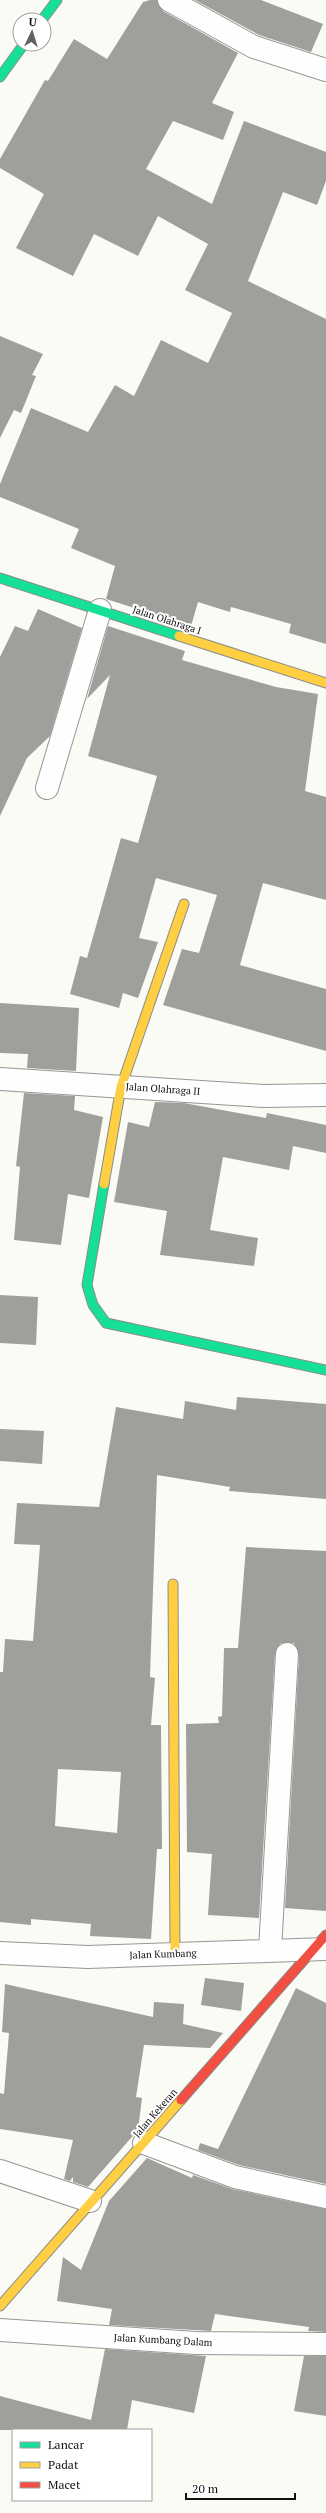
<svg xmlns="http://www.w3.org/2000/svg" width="326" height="2513" font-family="'PT Serif',serif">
<rect width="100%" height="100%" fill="#fbfbf6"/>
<g fill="#9f9f9b" fill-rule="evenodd">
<path d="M 150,0 L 157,0 L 163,11 L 238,53 L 212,103 L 234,112 L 223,140 L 173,121 L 146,169 L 212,204 L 244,121 L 326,152 L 326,181 L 317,205 L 283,192 L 248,281 L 326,319 L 326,644 L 289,633 L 291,624 L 231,607 L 230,612 L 198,602 L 191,626 L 106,599 L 115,566 L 71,548 L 79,529 L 0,497 L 0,484 L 31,408 L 88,432 L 115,385 L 134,396 L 161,340 L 208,363 L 232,313 L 185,290 L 208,244 L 158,216 L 138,256 L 94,234 L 73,276 L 16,248 L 44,194 L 0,168 L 0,159 L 45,80 L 48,81 L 74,39 L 107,59 L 143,2 Z"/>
<path d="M 195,0 L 261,0 L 323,24 L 311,52 L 259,35 Z"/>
<path d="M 0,336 L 43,354 L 32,375 L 36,376 L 21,413 L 14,410 L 0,438 Z"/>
<path d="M 38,609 L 82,628 L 50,736 L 27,758 L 0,816 L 0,657 L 15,626 L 28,631 Z"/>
<path d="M 108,626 L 185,651 L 182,660 L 276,687 L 318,694 L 305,791 L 326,797 L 326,900 L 263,883 L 240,965 L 326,989 L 326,1051 L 163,1005 L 182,949 L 199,953 L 217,895 L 156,878 L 139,938 L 158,942 L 138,998 L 123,993 L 119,1008 L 70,994 L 80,956 L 87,958 L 121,838 L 138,843 L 157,776 L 88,756 L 110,675 L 87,699 Z"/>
<path d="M 0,1003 L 79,1008 L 76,1071 L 27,1068 L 28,1054 L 0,1053 Z"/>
<path d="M 24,1093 L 75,1096 L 74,1110 L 103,1117 L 89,1198 L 68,1194 L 61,1245 L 14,1240 L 20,1167 L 16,1166 Z"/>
<path d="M 155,1102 L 184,1103 L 266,1118 L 267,1113 L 326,1125 L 326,1153 L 293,1146 L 289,1170 L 223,1157 L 210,1230 L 258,1238 L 254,1266 L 160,1255 L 167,1211 L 114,1202 L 128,1122 L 149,1127 Z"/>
<path d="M 0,1295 L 38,1297 L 36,1345 L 0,1343 Z"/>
<path d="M 237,1397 L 326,1404 L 326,1499 L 229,1491 L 230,1487 L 157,1475 L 150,1677 L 155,1678 L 151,1725 L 161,1725 L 162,1849 L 157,1849 L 151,1939 L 90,1936 L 91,1924 L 31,1919 L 31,1925 L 0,1922 L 0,1672 L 3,1672 L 5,1639 L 33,1641 L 40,1545 L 14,1544 L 17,1503 L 99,1507 L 116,1407 L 183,1419 L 185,1401 L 236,1410 ZM 58,1769 L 121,1772 L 117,1833 L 55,1826 Z"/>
<path d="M 0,1429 L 44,1431 L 42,1464 L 0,1461 Z"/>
<path d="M 246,1547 L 326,1551 L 326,1911 L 285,1908 L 299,1655 L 294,1643 L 281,1643 L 275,1653 L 259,1918 L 208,1915 L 212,1854 L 187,1852 L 186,1724 L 219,1723 L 218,1717 L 222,1716 L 224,1648 L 238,1648 Z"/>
<path d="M 205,1978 L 244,1983 L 241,2011 L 201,2005 Z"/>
<path d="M 5,1984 L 153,2017 L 154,2002 L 184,2004 L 183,2024 L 223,2033 L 210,2048 L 144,2045 L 136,2097 L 142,2098 L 138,2130 L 88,2187 L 73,2182 L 73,2177 L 70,2181 L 64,2179 L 73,2140 L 0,2129 L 0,2093 L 4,2094 L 9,2033 L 2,2032 Z"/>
<path d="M 296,1988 L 326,2003 L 326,2184 L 239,2165 L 198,2150 L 200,2143 L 218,2149 Z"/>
<path d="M 147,2158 L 192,2178 L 193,2175 L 232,2189 L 326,2209 L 326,2332 L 308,2331 L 309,2327 L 215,2314 L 211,2331 L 109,2325 L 112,2309 L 57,2301 L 63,2257 L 81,2270 L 109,2201 Z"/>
<path d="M 105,2349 L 206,2356 L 194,2413 L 132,2400 L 127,2430 L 0,2430 L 0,2396 L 91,2420 Z"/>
<path d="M 304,2356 L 326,2356 L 326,2416 L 294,2411 Z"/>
</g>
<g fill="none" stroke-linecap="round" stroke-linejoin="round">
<g stroke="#969694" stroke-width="24">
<g id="street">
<path d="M 169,0 L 254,47 L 326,70"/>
<path d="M 47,788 L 100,610"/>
<path d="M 0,1079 L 264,1096 L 326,1095"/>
<path d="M 270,1950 L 287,1654"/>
<path d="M 0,1953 L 88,1957 L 326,1949"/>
<path d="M 144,2143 L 235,2177 L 326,2197"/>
<path d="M 0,2171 L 90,2201"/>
<path d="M 0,2330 L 196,2343 L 326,2344"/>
</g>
</g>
<g stroke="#8c8c8a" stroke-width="11">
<g id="fast">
<path d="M 42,20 L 57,0"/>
<path d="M 0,77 L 24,44"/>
<path d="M 0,578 L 179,636"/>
<path d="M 104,1184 L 87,1285 L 93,1305 L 106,1323 L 326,1370"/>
</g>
</g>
<g stroke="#8c8c8a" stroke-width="11">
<g id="slow">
<path d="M 179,636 L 326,683"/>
<path d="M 104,1184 L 121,1087 L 184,904"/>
<path d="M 173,1584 L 175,1953"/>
<path d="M 0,2306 L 181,2100"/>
</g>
</g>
<g stroke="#8c8c8a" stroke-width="11">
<path id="jam" d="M 181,2100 L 326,1935"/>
</g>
<use href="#street" stroke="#fefefe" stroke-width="22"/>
<use href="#fast" stroke="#16e098" stroke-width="9"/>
<use href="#slow" stroke="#ffcf43" stroke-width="9"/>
<use href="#jam" stroke="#f24e42" stroke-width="9"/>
</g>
<g text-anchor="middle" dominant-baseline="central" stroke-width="4" stroke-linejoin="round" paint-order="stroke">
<g font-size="10" fill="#101010" stroke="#fff">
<text transform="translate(167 620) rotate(18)">Jalan Olahraga I</text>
<text transform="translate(163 1089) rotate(4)">Jalan Olahraga II</text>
<text transform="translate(163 1954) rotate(-2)">Jalan Kumbang</text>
<text transform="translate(155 2113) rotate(-49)">Jalan Kekeran</text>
<text transform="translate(163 2340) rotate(3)">Jalan Kumbang Dalam</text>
</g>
</g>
<rect x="12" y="2429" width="140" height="72" fill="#ffffff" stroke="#9f9f9f"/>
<rect x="20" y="2442" width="20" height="6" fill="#16e098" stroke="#9f9f9f"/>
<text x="48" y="2449" font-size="12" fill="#101010">Lancar</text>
<rect x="20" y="2462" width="20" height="6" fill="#ffcf43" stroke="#9f9f9f"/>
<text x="48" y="2469" font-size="12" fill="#101010">Padat</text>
<rect x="20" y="2482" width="20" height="6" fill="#f24e42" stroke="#9f9f9f"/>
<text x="48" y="2489" font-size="12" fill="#101010">Macet</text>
<g transform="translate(32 32) rotate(4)"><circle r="19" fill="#ffffff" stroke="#9f9f9f"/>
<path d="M0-3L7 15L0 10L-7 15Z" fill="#626260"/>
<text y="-6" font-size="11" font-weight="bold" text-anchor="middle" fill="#101010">U</text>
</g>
<path d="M186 2493v6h109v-6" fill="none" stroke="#101010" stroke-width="2"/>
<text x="192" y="2493" font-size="12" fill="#101010" stroke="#ffffff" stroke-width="3" paint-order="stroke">20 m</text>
</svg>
